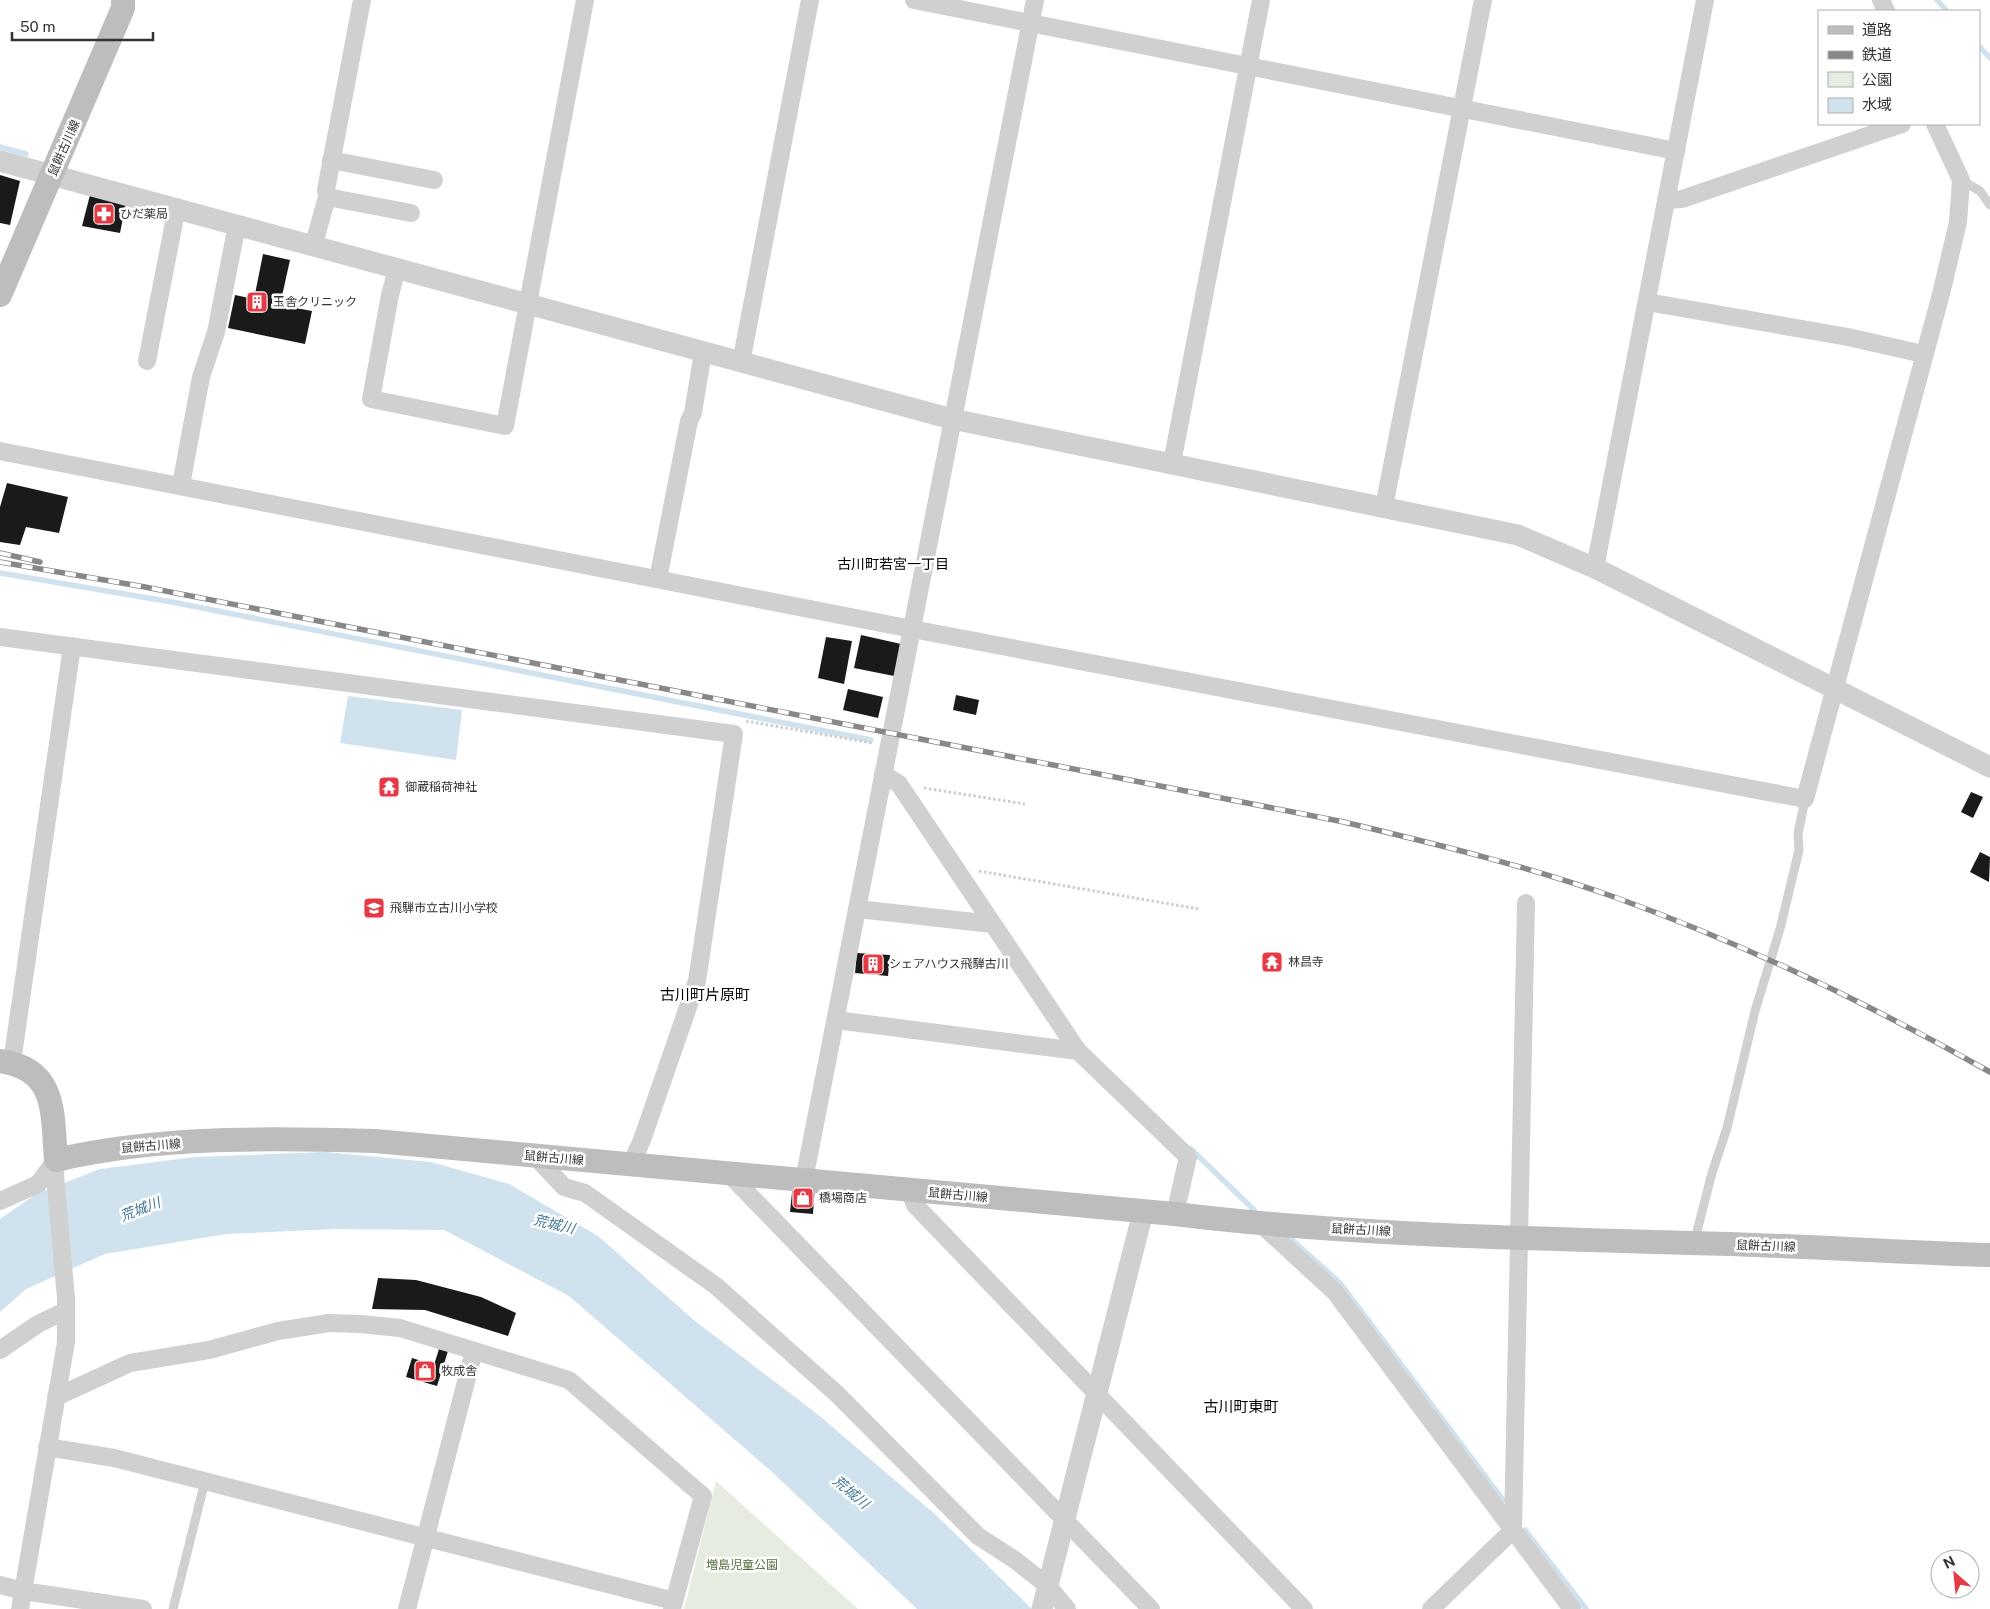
<svg xmlns="http://www.w3.org/2000/svg" width="1990" height="1609" font-family="'Public Sans','Noto Sans JP',sans-serif">
<rect width="100%" height="100%" fill="#fff"/>
<path fill="#e6ecdf" d="M 716,1481 L 858,1609 L 684,1609 Z"/>
<g fill="#cfe2ee">
<path d="M 348,696 L 462,710 L 456,760 L 340,743 Z"/>
<path d="M 325,1152 L 431,1162 L 509,1184 L 598,1236 L 695,1321 L 816,1413 L 937,1516 L 1032,1609 L 917,1609 L 772,1472 L 569,1296 L 444,1230 L 336,1229 L 226,1234 L 105,1254 L 26,1289 L 0,1312 L 0,1219 L 36,1194 L 100,1169 L 195,1157 Z"/>
</g>
<g fill="none" stroke-linecap="round" stroke-linejoin="round">
<g stroke="#cfe2ee" stroke-width="5.5">
<path d="M 1937,0 L 1947,11"/>
<path d="M 1979,46 L 1990,58"/>
<path d="M 0,147 L 26,154"/>
<path d="M 0,573 L 172,602 L 871,740"/>
<path d="M 1191,1149 L 1254,1210"/>
<path d="M 1289,1237 L 1340,1283 L 1503,1500"/>
<path d="M 1525,1530 L 1586,1609"/>
</g>
</g>
<g fill="#1a1a1a">
<path d="M 0,175 L 20,181 L 10,225 L 0,223 Z"/>
<path d="M 90,195 L 126,203 L 120,233 L 82,226 Z"/>
<path d="M 263,254 L 290,260 L 280,305 L 312,311 L 305,344 L 228,328 L 235,295 L 254,299 Z"/>
<path d="M 7,483 L 68,497 L 59,533 L 26,527 L 20,545 L 0,542 L 0,507 Z"/>
<path d="M 861,635 L 901,644 L 894,676 L 854,668 Z"/>
<path d="M 826,637 L 852,641 L 844,684 L 818,678 Z"/>
<path d="M 848,689 L 883,697 L 878,718 L 843,710 Z"/>
<path d="M 956,695 L 979,700 L 976,715 L 953,710 Z"/>
<path d="M 1971,792 L 1983,797 L 1973,818 L 1961,812 Z"/>
<path d="M 1980,852 L 1990,857 L 1989,882 L 1970,872 Z"/>
<path d="M 857,953 L 890,955 L 888,976 L 855,973 Z"/>
<path d="M 793,1183 L 815,1184 L 813,1214 L 790,1212 Z"/>
<path d="M 378,1278 L 416,1280 L 481,1297 L 516,1313 L 508,1336 L 425,1310 L 372,1309 Z"/>
<path d="M 439,1349 L 448,1351 L 437,1386 L 406,1377 L 412,1358 L 434,1365 Z"/>
</g>
<g fill="none" stroke-linecap="round" stroke-linejoin="round">
<g stroke="#cdcdcd" stroke-width="3" stroke-dasharray="2.5 2.5" stroke-linecap="butt">
<path d="M 746,721 L 872,743"/>
<path d="M 924,788 L 1025,804"/>
<path d="M 979,871 L 1199,909"/>
</g>
<g stroke="#d0d0d0" stroke-width="9">
<path d="M 1961,180 L 1980,191 L 1990,205"/>
<path d="M 1694,1243 L 1712,1173 L 1727,1128 L 1755,1011 L 1780,929 L 1799,850 L 1798,834 L 1805,799"/>
<path d="M 173,1609 L 205,1481"/>
</g>
<g stroke="#d0d0d0" stroke-width="18">
<path d="M 914,0 L 1676,151"/>
<path d="M 1881,0 L 1886,11"/>
<path d="M 331,160 L 434,180"/>
<path d="M 327,197 L 411,213"/>
<path d="M 1666,200 L 1682,199 L 1902,124"/>
<path d="M 313,247 L 327,197 L 326,190 L 362,0"/>
<path d="M 397,269 L 390,295 L 371,399 L 505,426 L 585,0"/>
<path d="M 1647,302 L 1848,337 L 1923,354"/>
<path d="M 147,361 L 177,207"/>
<path d="M 741,363 L 810,0"/>
<path d="M 0,451 L 912,629 L 1805,799 L 1941,294 L 1958,222 L 1961,180 L 1935,124"/>
<path d="M 1172,463 L 1261,0"/>
<path d="M 181,485 L 201,377 L 216,332 L 237,225"/>
<path d="M 1384,507 L 1483,0"/>
<path d="M 1595,568 L 1705,0"/>
<path d="M 658,579 L 689,421 L 693,413 L 703,352"/>
<path d="M 0,637 L 734,734 L 697,981 L 642,1140 L 631,1164"/>
<path d="M 883,774 L 899,784 L 1078,1051 L 1188,1157 L 1175,1214"/>
<path d="M 858,909 L 992,924"/>
<path d="M 836,1020 L 1078,1051"/>
<path d="M 12,1062 L 72,646"/>
<path d="M 536,1157 L 564,1187 L 585,1193 L 716,1286 L 837,1394 L 978,1536 L 1015,1560 L 1048,1586 L 1067,1609"/>
<path d="M 729,1174 L 1151,1609"/>
<path d="M 804,1180 L 1035,0"/>
<path d="M 909,1190 L 915,1205 L 1304,1609"/>
<path d="M 0,1201 L 38,1184 L 56,1160"/>
<path d="M 1262,1225 L 1335,1292 L 1572,1609"/>
<path d="M 0,1350 L 38,1324 L 65,1311"/>
<path d="M 56,1397 L 130,1363 L 209,1350 L 278,1331 L 329,1323 L 360,1324 L 400,1328 L 569,1380 L 703,1496 L 672,1609"/>
<path d="M 47,1447 L 114,1458 L 674,1601"/>
<path d="M 0,1585 L 23,1591 L 143,1609"/>
<path d="M 20,1609 L 66,1342 L 66,1298 L 55,1175 L 56,1160"/>
<path d="M 407,1609 L 474,1351"/>
<path d="M 1431,1609 L 1513,1530 L 1526,903"/>
</g>
<g stroke="#d0d0d0" stroke-width="21">
<path d="M 0,161 L 952,419 L 1518,535 L 1595,568 L 1990,767"/>
<path d="M 1042,1609 L 1143,1212"/>
</g>
<g stroke="#bdbdbd" stroke-width="24">
<path d="M 0,295 L 123,8 L 123,0"/>
<path d="M 0,1061 C 58,1069 52,1114 56,1160 C 158,1136 271,1138 375,1141 L 1175,1214 C 1346,1235 1519,1238 1691,1243 C 1791,1245 1890,1252 1990,1255"/>
</g>
<g stroke="#888" stroke-width="5.5">
<g id="rail">
<path d="M 0,553 L 40,562"/>
<path d="M 0,562 L 145,587 L 1344,822 C 1435,844 1528,866 1617,898 C 1746,945 1870,1004 1990,1072"/>
</g>
</g>
<use href="#rail" stroke="#fff" stroke-width="4" stroke-dasharray="11" stroke-linecap="butt"/>
</g>
<defs>
<g id="pharmacy-square" transform="scale(1.125)"><rect x="-9" y="-9" width="18" height="18" rx="4" fill="#e63946" stroke="#fff"/><path d="M-2-6h4v4h4v4h-4v4h-4v-4h-4v-4h4Z" fill="#fff"/></g>
<g id="building-square" transform="scale(1.125)"><rect x="-9" y="-9" width="18" height="18" rx="4" fill="#e63946" stroke="#fff"/><path d="M-4-6H4V6H1V3H-1V6H-4ZM-2.5-4.3h1.7v1.8h-1.7ZM.8-4.3h1.7v1.8H.8ZM-2.5-1h1.7V.8h-1.7ZM.8-1h1.7V.8H.8Z" fill="#fff"/></g>
<g id="temple-square" transform="scale(1.125)"><rect x="-9" y="-9" width="18" height="18" rx="4" fill="#e63946" stroke="#fff"/><path d="M0-6L5-2H3V0L6.5 2.5H4V6H1.5V3h-3V6H-4V2.5H-6.5L-3 0V-2H-5Z" fill="#fff"/></g>
<g id="school-square" transform="scale(1.125)"><rect x="-9" y="-9" width="18" height="18" rx="4" fill="#e63946" stroke="#fff"/><path d="M0-5L7-2L0 1L-7-2ZM-4 1L0 2.5L4 1V4Q0 6-4 4Z" fill="#fff"/></g>
<g id="shop-square" transform="scale(1.125)"><rect x="-9" y="-9" width="18" height="18" rx="4" fill="#e63946" stroke="#fff"/><path d="M-5-2.5h2.3a2.7 3.5 0 0 1 5.4 0H5L5.5 6h-11ZM-1.5-2.5h3a1.5 2.3 0 0 0-3 0Z" fill="#fff"/></g>
</defs>
<g fill-rule="evenodd">
<use href="#pharmacy-square" x="104" y="214"/>
<use href="#building-square" x="257" y="302"/>
<use href="#temple-square" x="389" y="787"/>
<use href="#school-square" x="374" y="908"/>
<use href="#temple-square" x="1272" y="962"/>
<use href="#building-square" x="873" y="964"/>
<use href="#shop-square" x="803" y="1198"/>
<use href="#shop-square" x="425" y="1371"/>
</g>
<g text-anchor="middle" dominant-baseline="central" stroke-width="5" stroke-linejoin="round" paint-order="stroke">
<g font-size="12" fill="#333" stroke="#fff">
<text transform="translate(64 148) rotate(-66)">鼠餅古川線</text>
<text transform="translate(151 1146) rotate(-5)">鼠餅古川線</text>
<text transform="translate(554 1158) rotate(5)">鼠餅古川線</text>
<text transform="translate(958 1195) rotate(5)">鼠餅古川線</text>
<text transform="translate(1361 1230) rotate(3)">鼠餅古川線</text>
<text transform="translate(1766 1246) rotate(2)">鼠餅古川線</text>
</g>
<g font-size="12" fill="#333" stroke="#fff" text-anchor="start">
<text x="120" y="214">ひだ薬局</text>
<text x="273" y="302">玉舎クリニック</text>
<text x="405" y="787">御蔵稲荷神社</text>
<text x="390" y="908">飛騨市立古川小学校</text>
<text x="1288" y="962">林昌寺</text>
<text x="889" y="964">シェアハウス飛騨古川</text>
<text x="819" y="1198">橋場商店</text>
<text x="441" y="1371">牧成舎</text>
</g>
<g font-size="12" fill="#56703f" stroke="#fff">
<text x="742" y="1565">増島児童公園</text>
</g>
<g font-size="14" fill="#000" stroke="#fff">
<text x="893" y="564">古川町若宮一丁目</text>
</g>
<g font-size="14" font-style="italic" fill="#3f7597" stroke="#fff">
<text transform="translate(140 1209) rotate(-21)">荒城川</text>
<text transform="translate(554 1224) rotate(13)">荒城川</text>
<text transform="translate(851 1492) rotate(40)">荒城川</text>
</g>
<g font-size="15" fill="#000" stroke="#fff">
<text x="705" y="994">古川町片原町</text>
<text x="1241" y="1406">古川町東町</text>
</g>
</g>
<rect x="1818" y="10" width="162" height="115" fill="#ffffff" stroke="#adadad"/>
<rect x="1828" y="26" width="25" height="8" fill="#bdbdbd" stroke="#adadad"/>
<text x="1862" y="35" font-size="15" fill="#333333">道路</text>
<rect x="1828" y="51" width="25" height="8" fill="#888888" stroke="#adadad"/>
<text x="1862" y="60" font-size="15" fill="#333333">鉄道</text>
<rect x="1828" y="72" width="25" height="15" fill="#e6ecdf" stroke="#adadad"/>
<text x="1862" y="85" font-size="15" fill="#333333">公園</text>
<rect x="1828" y="98" width="25" height="15" fill="#cfe2ee" stroke="#adadad"/>
<text x="1862" y="110" font-size="15" fill="#333333">水域</text>
<g transform="translate(1955 1574) rotate(333)"><circle r="24" fill="#ffffff" stroke="#adadad"/>
<path d="M0-4L9 19L0 12L-9 19Z" fill="#e63946"/>
<text y="-8" font-size="14" font-weight="bold" text-anchor="middle" fill="#333333">N</text>
</g>
<path d="M12 32v8h141v-8" fill="none" stroke="#333333" stroke-width="2.5"/>
<text x="20" y="32" font-size="15" fill="#333333" stroke="#ffffff" stroke-width="4" paint-order="stroke">50 m</text>
</svg>
